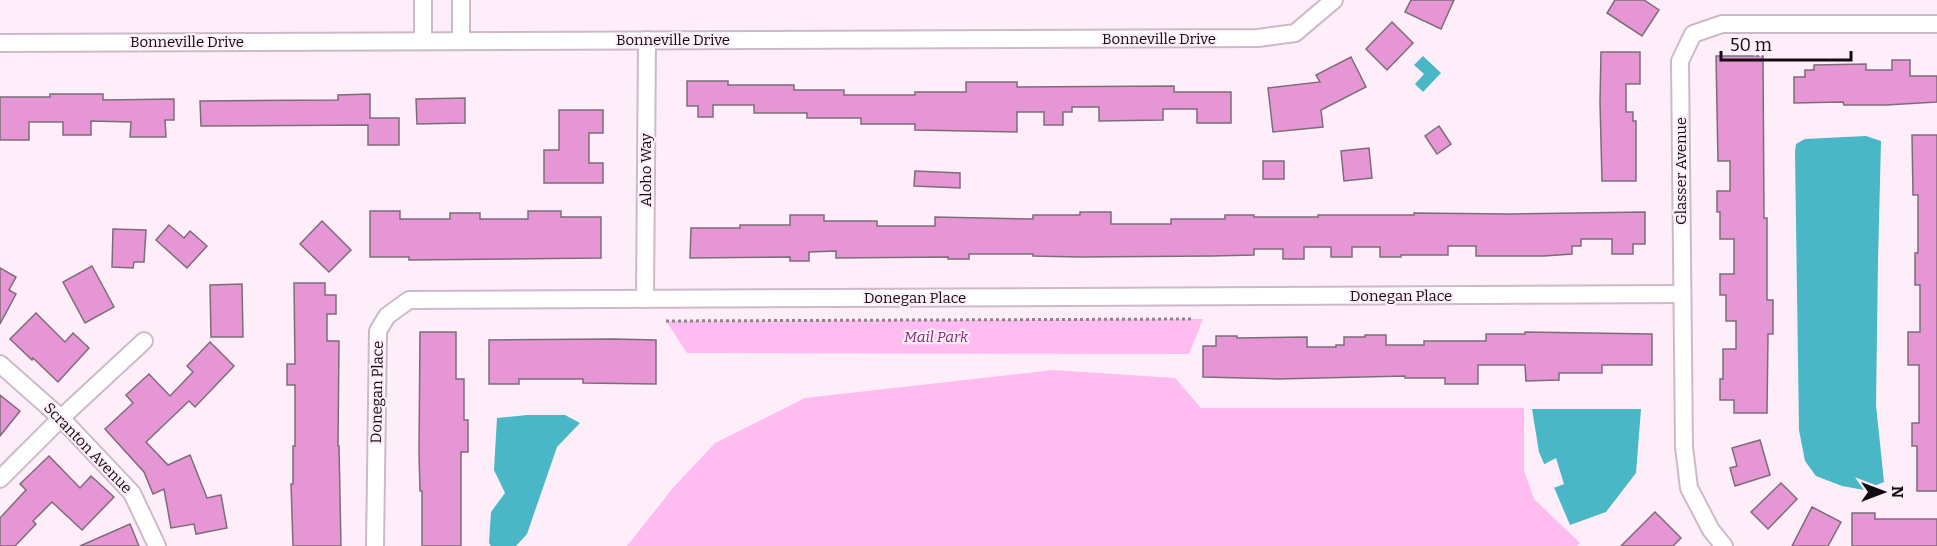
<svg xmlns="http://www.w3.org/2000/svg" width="1937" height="546" font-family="Bitter,serif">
<rect width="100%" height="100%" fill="#feeefa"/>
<g fill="#febcf0">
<path d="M 1203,319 L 1189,354 L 687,353 L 666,321 Z"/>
<path d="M 1053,370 L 1175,378 L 1201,408 L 1524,408 L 1524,471 L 1534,499 L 1580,543 L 1577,546 L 627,546 L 672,489 L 715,443 L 805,398 Z"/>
</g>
<g fill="#49b7c6">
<path d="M 1423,56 L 1441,73 L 1423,92 L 1415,84 L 1424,74 L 1414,65 Z"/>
<path d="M 1866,136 L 1881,141 L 1878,261 L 1876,405 L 1884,482 L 1864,490 L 1842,486 L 1816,476 L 1805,461 L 1799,430 L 1795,152 L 1796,144 L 1805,139 Z"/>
<path d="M 1532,409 L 1641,409 L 1636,473 L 1606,512 L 1570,525 L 1539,452 Z"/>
<path d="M 527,415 L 565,415 L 580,423 L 557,447 L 527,534 L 516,546 L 491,546 L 489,543 L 491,512 L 505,493 L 494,470 L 497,418 Z"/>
</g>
<path fill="#feeefa" d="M 1556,458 L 1564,484 L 1551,489 L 1541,466 Z"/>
<g fill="#e695d5" stroke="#7e6c79" stroke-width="1.5">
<path d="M 1411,0 L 1454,0 L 1441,29 L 1405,12 Z"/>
<path d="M 1615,0 L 1644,0 L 1659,10 L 1642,36 L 1607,13 Z"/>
<path d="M 1392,22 L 1413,43 L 1387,70 L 1366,49 Z"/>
<path d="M 1601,52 L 1640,52 L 1640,84 L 1626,84 L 1626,112 L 1633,112 L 1633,121 L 1636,121 L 1636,181 L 1602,181 L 1600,102 Z"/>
<path d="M 1716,56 L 1763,56 L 1764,218 L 1767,218 L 1767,300 L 1773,300 L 1773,334 L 1768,334 L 1767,413 L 1734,413 L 1734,400 L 1720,400 L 1720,379 L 1723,379 L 1723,349 L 1736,349 L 1736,321 L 1726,321 L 1726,295 L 1720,295 L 1720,274 L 1734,274 L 1734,239 L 1720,239 L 1720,212 L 1717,212 L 1717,191 L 1730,191 L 1730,161 L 1718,161 Z"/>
<path d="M 1351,57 L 1366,87 L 1321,110 L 1323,127 L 1273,132 L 1268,88 L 1320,82 L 1316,75 Z"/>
<path d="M 1892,60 L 1910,60 L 1910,76 L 1937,76 L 1937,102 L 1886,105 L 1844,105 L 1843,102 L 1794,103 L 1794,77 L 1805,77 L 1805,70 L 1814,70 L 1814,65 L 1866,64 L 1866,70 L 1892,70 Z"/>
<path d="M 687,81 L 728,81 L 728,85 L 794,85 L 794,90 L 844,90 L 844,95 L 915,95 L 915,92 L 966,92 L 966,82 L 1017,82 L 1017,87 L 1174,86 L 1174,92 L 1231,92 L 1231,123 L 1197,123 L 1197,109 L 1163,109 L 1163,120 L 1099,121 L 1099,107 L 1072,107 L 1072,112 L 1063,112 L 1063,125 L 1044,125 L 1044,112 L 1017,112 L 1017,132 L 915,130 L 915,124 L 861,124 L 861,118 L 807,118 L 807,113 L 754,113 L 754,105 L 713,105 L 713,117 L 698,117 L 698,106 L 687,106 Z"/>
<path d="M 50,94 L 103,94 L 103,100 L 174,99 L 174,120 L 165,120 L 166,137 L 130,137 L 131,122 L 91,121 L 91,135 L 63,135 L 63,122 L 29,122 L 29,140 L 0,140 L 0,97 L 50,97 Z"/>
<path d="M 370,94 L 370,118 L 399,118 L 399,145 L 368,145 L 368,125 L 201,126 L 200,101 L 338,100 L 338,95 Z"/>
<path d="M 465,98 L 465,123 L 417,124 L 416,99 Z"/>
<path d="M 559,110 L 603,110 L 603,133 L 589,133 L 589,163 L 603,163 L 603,183 L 544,183 L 544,150 L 559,150 Z"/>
<path d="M 1439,126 L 1451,144 L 1437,154 L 1425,136 Z"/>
<path d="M 1912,135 L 1937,135 L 1937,491 L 1917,491 L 1917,446 L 1912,446 L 1912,423 L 1919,423 L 1919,365 L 1908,365 L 1908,332 L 1920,332 L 1920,285 L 1915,285 L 1915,253 L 1918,253 L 1918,195 L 1913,195 Z"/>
<path d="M 1369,148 L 1372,178 L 1344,181 L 1341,151 Z"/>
<rect x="1263" y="161" width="21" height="18"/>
<path d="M 915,171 L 960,173 L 960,188 L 914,186 Z"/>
<path d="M 370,211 L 400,211 L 400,219 L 450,219 L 450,213 L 480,213 L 480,219 L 528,219 L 528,211 L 561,211 L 561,217 L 601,217 L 601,258 L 409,260 L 409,257 L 370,257 Z"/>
<path d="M 1080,212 L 1111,212 L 1111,224 L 1171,224 L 1171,219 L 1225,219 L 1225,215 L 1254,215 L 1254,217 L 1318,217 L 1318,215 L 1414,215 L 1414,213 L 1510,214 L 1645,212 L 1645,244 L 1633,244 L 1633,254 L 1612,254 L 1612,239 L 1581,239 L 1581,246 L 1572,246 L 1572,254 L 1544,256 L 1476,256 L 1476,246 L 1448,246 L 1448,255 L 1401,255 L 1401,257 L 1380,257 L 1380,247 L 1352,247 L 1352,257 L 1331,257 L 1331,247 L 1304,247 L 1304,259 L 1283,259 L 1283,249 L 1254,249 L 1254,255 L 1212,256 L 1080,257 L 1033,256 L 1033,254 L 969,254 L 969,259 L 948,259 L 948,257 L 836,258 L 836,251 L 809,252 L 809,261 L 790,261 L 790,257 L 690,258 L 691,228 L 740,228 L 740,225 L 790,225 L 790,215 L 824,215 L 824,221 L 877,221 L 877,226 L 935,226 L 935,217 L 1033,219 L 1033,215 L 1080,215 Z"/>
<path d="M 322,221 L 351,250 L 329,272 L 300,244 Z"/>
<path d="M 169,225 L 184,238 L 190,231 L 207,246 L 187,268 L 156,240 Z"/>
<path d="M 113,229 L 146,230 L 144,262 L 134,262 L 133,268 L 112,267 Z"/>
<path d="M 92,266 L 114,307 L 85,323 L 63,282 Z"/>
<path d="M 0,268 L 16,277 L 9,290 L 16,294 L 0,324 Z"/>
<path d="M 294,283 L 325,283 L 325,295 L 336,295 L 336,314 L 327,314 L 327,341 L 339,341 L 338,446 L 339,446 L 341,546 L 293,546 L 291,484 L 293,484 L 293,446 L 295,446 L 295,385 L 287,385 L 287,364 L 295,364 Z"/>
<path d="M 242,284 L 243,337 L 211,337 L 210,285 Z"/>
<path d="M 36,313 L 65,342 L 73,333 L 89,348 L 58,382 L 33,358 L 32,360 L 10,339 Z"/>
<path d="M 420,332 L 456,332 L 456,379 L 464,379 L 464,420 L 468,420 L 468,452 L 461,452 L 461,546 L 422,546 L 422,491 L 420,491 L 419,452 Z"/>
<path d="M 1525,332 L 1652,334 L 1652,365 L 1602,365 L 1602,373 L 1559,373 L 1559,380 L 1526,381 L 1525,365 L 1478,365 L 1478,384 L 1445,384 L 1445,378 L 1405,378 L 1405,376 L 1278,379 L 1203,377 L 1203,346 L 1216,346 L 1216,336 L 1237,336 L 1237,338 L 1307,337 L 1307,347 L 1336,347 L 1336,345 L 1344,345 L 1344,337 L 1365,337 L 1365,335 L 1386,335 L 1386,345 L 1424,345 L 1424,341 L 1486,341 L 1486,334 L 1525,334 Z"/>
<path d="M 615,339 L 656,340 L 656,384 L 583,383 L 583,379 L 519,379 L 519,384 L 489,384 L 489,340 Z"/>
<path d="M 210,342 L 234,366 L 195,407 L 189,401 L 146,442 L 168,465 L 190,455 L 207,498 L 221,495 L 227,528 L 196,534 L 194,524 L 171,528 L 164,489 L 153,494 L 144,472 L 105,429 L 133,403 L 126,395 L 149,374 L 170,396 L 193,372 L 187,366 Z"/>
<path d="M 0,395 L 20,411 L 0,436 Z"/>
<path d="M 1760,440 L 1770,475 L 1735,486 L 1730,468 L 1737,466 L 1732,448 Z"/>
<path d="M 49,456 L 80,488 L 91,476 L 114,497 L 82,530 L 52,502 L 33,521 L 36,524 L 15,546 L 0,546 L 0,518 L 26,490 L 20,484 Z"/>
<path d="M 1781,483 L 1797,499 L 1768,529 L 1751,512 Z"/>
<path d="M 1812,507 L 1841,522 L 1828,546 L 1792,546 Z"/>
<path d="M 1655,512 L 1681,538 L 1673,546 L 1621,546 Z"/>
<path d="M 1852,513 L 1875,513 L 1875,519 L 1937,519 L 1937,546 L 1852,546 Z"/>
<path d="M 130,524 L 139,546 L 80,546 Z"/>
</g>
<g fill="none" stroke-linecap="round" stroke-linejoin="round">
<g stroke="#cdb9c8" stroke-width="20">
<g id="minor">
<path d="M 423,0 L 423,41"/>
<path d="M 461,0 L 461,41"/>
<path d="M 0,43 L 1258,38 L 1295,33 L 1334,0"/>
<path d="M 645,299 L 647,40"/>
<path d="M 0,364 L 61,418 L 132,493 L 157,546"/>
<path d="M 0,479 L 61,418 L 144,341"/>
<path d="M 375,546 L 378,331 L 387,316 L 409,300 L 1681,294"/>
<path d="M 1724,546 L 1711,530 L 1689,488 L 1684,447 L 1680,61 L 1693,34 L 1722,24 L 1937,24"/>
</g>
</g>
<path stroke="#8f848c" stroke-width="3" stroke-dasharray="3 3" stroke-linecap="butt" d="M 666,321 L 1191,319"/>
<use href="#minor" stroke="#fff" stroke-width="16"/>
</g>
<g text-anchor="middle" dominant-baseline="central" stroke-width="4.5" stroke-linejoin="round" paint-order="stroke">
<g font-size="15" fill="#120c10" stroke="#feeefa">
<text x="1159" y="39">Bonneville Drive</text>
<text x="673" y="40">Bonneville Drive</text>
<text x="187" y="42">Bonneville Drive</text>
<text transform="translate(646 170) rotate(-90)">Aloho Way</text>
<text transform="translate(1681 171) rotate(-90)">Glasser Avenue</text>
<text x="1401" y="296">Donegan Place</text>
<text x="915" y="298">Donegan Place</text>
<text transform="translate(377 392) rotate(-89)">Donegan Place</text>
<text transform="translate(88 448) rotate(46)">Scranton Avenue</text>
</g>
<g font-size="15" font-style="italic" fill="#832775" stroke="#feeefa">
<text x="936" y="337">Mail Park</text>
</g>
</g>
<g transform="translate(1883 492) rotate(90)" stroke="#feeefa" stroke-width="4.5" paint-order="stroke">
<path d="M0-4.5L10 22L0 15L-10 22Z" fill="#120c10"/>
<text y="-9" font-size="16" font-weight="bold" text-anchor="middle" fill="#120c10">N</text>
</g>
<path d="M1721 51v9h130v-9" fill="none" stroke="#120c10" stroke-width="3"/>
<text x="1730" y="51" font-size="18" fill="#120c10" stroke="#feeefa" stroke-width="4.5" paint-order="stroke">50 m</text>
</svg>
